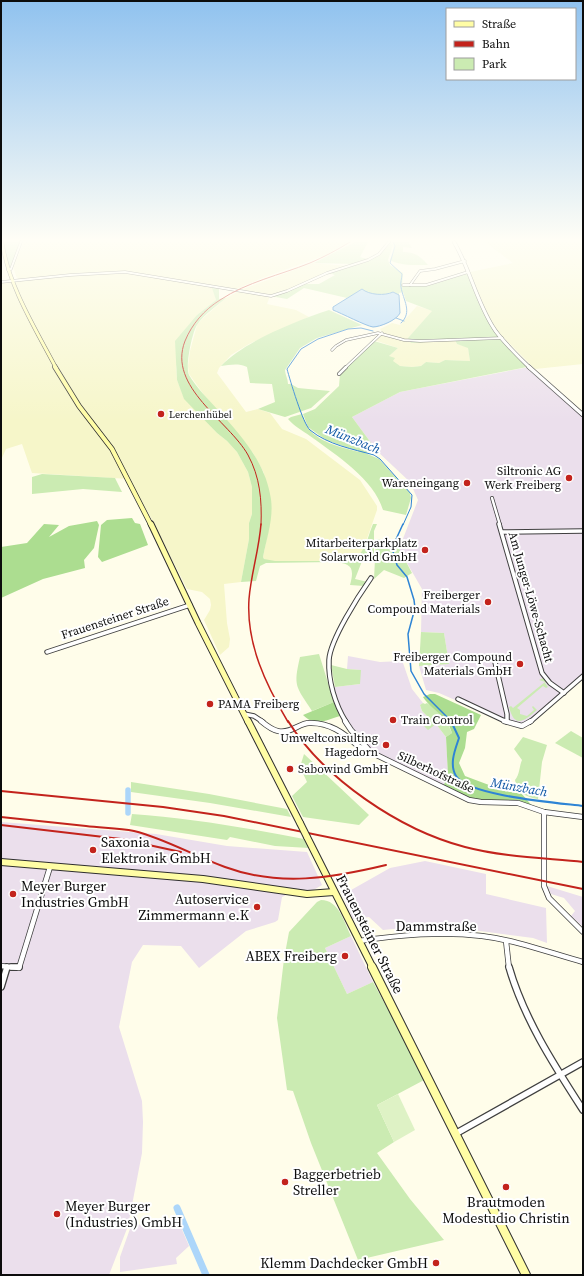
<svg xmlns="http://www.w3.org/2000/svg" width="584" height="1276" font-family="'Source Serif 4',serif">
<rect width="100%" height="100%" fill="#fffdea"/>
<g fill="#ebdfec">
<path d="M 529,367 L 583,416 L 583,677 L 530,725 L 517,727 L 439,693 L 426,690 L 419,666 L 449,664 L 444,633 L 421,632 L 422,589 L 399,549 L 418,500 L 410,482 L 377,451 L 352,417 L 400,392 Z"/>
<path d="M 348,656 L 380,662 L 402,661 L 403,663 L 412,689 L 423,703 L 420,705 L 422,711 L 430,719 L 423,725 L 436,724 L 446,737 L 448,775 L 443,787 L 368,750 L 343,717 L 332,690 L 335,687 L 360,684 L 360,670 L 347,669 Z"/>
<path d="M 1,822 L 156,834 L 227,846 L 307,852 L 322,885 L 310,892 L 297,890 L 282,897 L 278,920 L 275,922 L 246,931 L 199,968 L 181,946 L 143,945 L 132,962 L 119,1027 L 142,1101 L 143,1122 L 142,1153 L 128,1226 L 109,1275 L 1,1275 Z"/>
<path d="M 425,861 L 486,874 L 486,894 L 546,908 L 547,943 L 533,938 L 450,927 L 414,927 L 383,930 L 369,917 L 353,919 L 343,896 L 344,894 L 390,868 Z"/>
<path d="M 547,886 L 583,897 L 583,927 L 571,916 L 575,911 L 564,898 L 551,894 Z"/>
<path d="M 351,936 L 373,982 L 347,994 L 325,948 Z"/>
<path d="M 177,1218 L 189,1246 L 176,1258 L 177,1264 L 120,1272 L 120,1257 L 131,1226 Z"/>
</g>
<g fill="#f6f6c9">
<path d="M 24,242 L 348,242 L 326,255 L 265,277 L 234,290 L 213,286 L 216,300 L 197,315 L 176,367 L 177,380 L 184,398 L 217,433 L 227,441 L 237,452 L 248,472 L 252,487 L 252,514 L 249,523 L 249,539 L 241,582 L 224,584 L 227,623 L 230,639 L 229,647 L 220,655 L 204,620 L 210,610 L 211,605 L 210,599 L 202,592 L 187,589 L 149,514 L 129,479 L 32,473 L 22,444 L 6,449 L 1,460 L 1,283 L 20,281 L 16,276 L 13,266 Z"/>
<path d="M 485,242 L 583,242 L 583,364 L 535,369 L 496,330 L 479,298 L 470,272 L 513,263 Z"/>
<path d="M 313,263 L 347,266 L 326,272 L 294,288 L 270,296 L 267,304 L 296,310 L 309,317 L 249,344 L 231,355 L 219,368 L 217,373 L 246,412 L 258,409 L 270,413 L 282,429 L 306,439 L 360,480 L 377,506 L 377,510 L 362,553 L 354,560 L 347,561 L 268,561 L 264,559 L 263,557 L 269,527 L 264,473 L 253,453 L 204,395 L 189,374 L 188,366 L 190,351 L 197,325 L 202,319 L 226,298 L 243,289 Z"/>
<path d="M 417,306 L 433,311 L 408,338 L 455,340 L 457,344 L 468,347 L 470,361 L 445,360 L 439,363 L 426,362 L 421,366 L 412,367 L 400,366 L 395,364 L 389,356 L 398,348 L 374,340 L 383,333 L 380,329 L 392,323 L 400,325 Z"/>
</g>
<g fill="#cbebb2">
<path d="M 4,242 L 21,242 L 9,269 L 6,259 Z"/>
<path d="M 355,242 L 368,242 L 360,257 C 375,262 381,254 390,243 L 392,243 L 393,245 L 388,260 L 390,265 L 403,273 L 402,286 L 427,286 L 467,273 L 480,306 L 493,330 L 527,367 L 400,392 L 352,417 L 377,451 L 365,453 L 379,459 L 410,493 L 411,498 L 406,515 L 383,510 C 374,479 336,455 310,436 C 303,431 294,426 288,419 L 291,417 L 302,414 C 304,419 305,425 309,429 C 321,444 345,448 363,453 L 326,440 L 308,427 L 303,414 L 315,409 L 339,386 L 340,374 L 374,341 L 398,348 L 389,356 L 395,358 L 393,361 L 400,366 L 412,367 L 421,366 L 426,362 L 439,363 L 445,360 L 470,361 L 468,348 L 457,344 L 455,340 L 411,343 L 408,338 L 432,311 L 406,301 L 403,292 L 399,293 L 399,295 L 393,292 C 385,296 369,295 362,290 L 347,298 L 304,288 L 287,299 L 270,296 L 305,284 L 319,284 L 335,275 L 326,272 L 354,264 L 314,263 Z"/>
<path d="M 394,242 L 408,242 L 412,248 L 403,247 L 403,252 C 415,252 420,256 428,265 C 417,265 400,266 390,260 L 393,253 Z"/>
<path d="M 212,288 L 219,289 L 219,299 L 226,298 C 217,306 204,314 197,325 C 192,333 185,366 189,375 C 196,387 208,399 218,410 C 240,434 264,461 270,494 C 275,515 267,536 263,557 L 264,559 L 275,561 L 347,561 C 365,558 367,538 373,524 L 377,524 L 374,531 L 374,557 L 364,556 L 355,579 L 368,582 L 364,586 L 350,585 C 355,567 351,563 333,562 L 266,563 L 260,566 L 256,581 L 241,582 L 249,539 L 249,523 L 252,514 L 252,487 L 248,472 L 237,452 L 227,441 L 217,433 L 184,399 L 177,380 L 175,341 L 197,315 L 216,300 Z"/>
<path d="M 329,310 L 362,325 L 317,338 L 300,348 L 285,370 C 285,374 288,379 288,384 L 291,384 L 298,388 L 330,391 L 311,408 L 285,417 L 258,409 L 275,402 L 272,384 L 250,383 L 247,367 C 238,363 230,365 221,366 C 245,341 296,321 329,310 Z"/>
<path d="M 42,474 L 115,478 L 122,492 L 83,489 L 32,494 L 32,477 Z"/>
<path d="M 376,539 L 396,543 L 412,573 L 404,578 L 384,570 L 374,579 Z"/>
<path d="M 421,632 L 444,633 L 449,664 L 419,666 Z"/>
<path d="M 319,654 L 334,702 L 312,711 C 296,686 293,687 300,657 Z"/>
<path d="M 331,665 L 347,669 L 361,670 L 360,684 L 335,687 Z"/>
<path d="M 543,678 L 547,681 L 545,683 L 548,687 L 546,688 L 543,686 L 517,708 L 520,710 L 520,714 L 527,716 L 534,710 L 532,707 L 533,706 L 537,710 C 525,720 515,730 509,707 L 511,706 L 513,708 L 545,682 L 539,680 Z"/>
<path d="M 423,703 L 425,704 L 427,703 L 444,716 L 452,733 L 446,737 L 436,724 L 428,730 L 423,725 L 430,719 L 422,711 L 420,705 Z"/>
<path d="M 571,731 L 583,738 L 583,758 L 555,743 Z"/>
<path d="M 523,737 L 547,745 L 542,762 L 538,799 C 526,797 517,793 515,780 C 520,774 519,767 522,760 L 514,749 Z"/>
<path d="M 304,754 L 369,815 L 359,825 L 303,817 L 292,796 L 307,782 L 300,767 Z"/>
<path d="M 131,782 L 209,794 L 287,809 L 291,817 L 210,803 L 131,792 Z"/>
<path d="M 132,814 C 190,818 247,828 304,839 L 309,848 L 275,846 L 230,837 L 227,840 L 130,825 Z"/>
<path d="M 321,900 C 339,900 344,922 351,936 L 325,948 L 347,994 L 373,982 L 426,1079 L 377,1105 L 394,1142 L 377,1153 L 410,1199 L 444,1240 L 358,1260 L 311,1143 L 293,1091 L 287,1090 L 277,1018 L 284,959 L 289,932 L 317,902 Z"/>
</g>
<g fill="#acdd90">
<path d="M 132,518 L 135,523 L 140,524 L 148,545 L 102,562 L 98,557 L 101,525 L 107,520 Z"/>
<path d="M 97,521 L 99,525 L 94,548 L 84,560 L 85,568 L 43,579 L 1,598 L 1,547 L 27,543 L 44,524 L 59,525 L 49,537 L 69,526 Z"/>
<path d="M 430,694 L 435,694 L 481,715 L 474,729 L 467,732 L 465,748 L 459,763 L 465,776 L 497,788 L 516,787 L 533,807 L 518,803 L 469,800 L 443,787 L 448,775 L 446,737 L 452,733 C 446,713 433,712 423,697 Z"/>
<path d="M 334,702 L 340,716 C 325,720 316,728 303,715 Z"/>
</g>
<path fill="#def2c5" d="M 398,1094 L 415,1130 L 394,1142 L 377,1105 Z"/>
<path fill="#acd6fa" stroke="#2e84d5" d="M 362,289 C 369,295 385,296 393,292 L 399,295 L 400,313 C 397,320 380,327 373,327 C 366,326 341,313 333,310 L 333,307 Z"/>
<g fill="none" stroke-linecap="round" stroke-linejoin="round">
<g stroke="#2e84d5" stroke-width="1">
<path d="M 393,242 L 395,246 L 390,263 L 402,274 C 402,278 400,283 401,287 C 403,300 413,312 401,323"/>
<path d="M 396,318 L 404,321"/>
<path d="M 373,331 L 361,328 L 348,329 L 318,339 L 301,349 L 287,369 C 290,380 303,424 310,430 C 328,445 353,449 374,455 L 380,459 L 412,495 L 411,507 L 403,525"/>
</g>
<path stroke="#2e84d5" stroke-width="1.5" d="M 403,524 L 392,548 L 397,565 L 407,577 L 414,600 L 415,608 L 408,634 L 411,671 L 424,694 L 452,722"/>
<path stroke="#2e84d5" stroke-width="2" d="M 451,721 L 459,738 C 455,750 449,764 456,776 C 468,796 559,803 583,806"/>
<path stroke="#acd6fa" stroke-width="5.5" d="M 128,790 L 128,813"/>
<path stroke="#acd6fa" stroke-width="7" d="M 177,1208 L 206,1275"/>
<g stroke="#3f3f3f" stroke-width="3">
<g id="minor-far4">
<path d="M 8,270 L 11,269 L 21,242"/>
<path d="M 1,282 L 70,275 L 125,272 L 271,296 L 287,291 L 327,273 L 368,260 L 379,254 L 389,242"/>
<path d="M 403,285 L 426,285 L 468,272"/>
<path d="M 410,285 L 420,271 L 435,269 L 465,261"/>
<path d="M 332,350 L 336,346 L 346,340 L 378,333 L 404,340 L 420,341 L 502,338"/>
<path d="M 345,368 L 382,333"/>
</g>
</g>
<g stroke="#3f3f3f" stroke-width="4">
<g id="minor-far3">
<path d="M 339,374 L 346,367"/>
<path d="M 492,498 L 500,525"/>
</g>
</g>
<g stroke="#3f3f3f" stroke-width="5.5">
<g id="minor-far2">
<path d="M 499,524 L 542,673 L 550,683 L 564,693"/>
<path d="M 502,532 L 583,531"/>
<path d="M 47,652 L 190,605"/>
<path d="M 495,662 L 507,714 L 507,721"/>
<path d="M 458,699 L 507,722"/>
<path d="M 244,714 L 254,716 L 263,722"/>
<path d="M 346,722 C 335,704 328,681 329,660 C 330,640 359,595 371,578"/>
<path d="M 530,722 L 583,676"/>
</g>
</g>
<g stroke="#3f3f3f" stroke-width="6">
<g id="minor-far1">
<path d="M 261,721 C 274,732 282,735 297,727 C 301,725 305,723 309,723 C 329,722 344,733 358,746 L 469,800 L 481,802 L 518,803 L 544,812 L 583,817"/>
<path d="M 345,721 L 351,730 L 368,749"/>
<path d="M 504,721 L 522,726 L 531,721"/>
<path d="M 544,812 L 544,886 L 549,898 L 583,932"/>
<path d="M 359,941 C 400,935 441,931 482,936 C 516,940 550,953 583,962"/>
<path d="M 506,941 L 509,968"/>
<path d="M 1,966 L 19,968 L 50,867"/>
</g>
</g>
<g stroke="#3f3f3f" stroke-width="8">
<g id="minor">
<path d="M 11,967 L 19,967"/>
<path d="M 509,967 C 524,1019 554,1065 583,1110"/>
<path d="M 1,987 L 7,967"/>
<path d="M 455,1134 L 583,1062"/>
</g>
</g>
<g stroke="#3f3f3f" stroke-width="4">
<path id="tertiary-far1" d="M 454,242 C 470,269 476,300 493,327 C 499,338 521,359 530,368"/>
</g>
<g stroke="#3f3f3f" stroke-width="5">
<path id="tertiary" d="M 529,367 L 583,415"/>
</g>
<g stroke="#2e2e2e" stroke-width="4">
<path id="secondary-far4" d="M 2,242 C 9,287 35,328 56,368"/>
</g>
<g stroke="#2e2e2e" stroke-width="5.5">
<path id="secondary-far3" d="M 55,367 L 79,406 L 112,449 L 151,525"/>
</g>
<g stroke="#2e2e2e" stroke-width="7">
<path id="secondary-far2" d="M 151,524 L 198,623 L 248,722"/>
</g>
<g stroke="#2e2e2e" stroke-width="8">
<g id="secondary-far1">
<path d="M 248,721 L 300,823"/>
<path d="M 307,837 L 373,968"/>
<path d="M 1,862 L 203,879 L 307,894 L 334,892"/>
</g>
</g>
<g stroke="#2e2e2e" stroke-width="10">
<path id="secondary" d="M 372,967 L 526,1275"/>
</g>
<use href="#minor-far4" stroke="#fff" stroke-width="2"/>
<use href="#minor-far3" stroke="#fff" stroke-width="2.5"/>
<use href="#minor-far2" stroke="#fff" stroke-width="3.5"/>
<use href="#minor-far1" stroke="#fff" stroke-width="4.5"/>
<use href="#minor" stroke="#fff" stroke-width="5.5"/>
<use href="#tertiary-far1" stroke="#fff" stroke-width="3"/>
<use href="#tertiary" stroke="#fff" stroke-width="3.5"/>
<use href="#secondary-far4" stroke="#fffda5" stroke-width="3"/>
<use href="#secondary-far3" stroke="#fffda5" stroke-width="4"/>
<use href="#secondary-far2" stroke="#fffda5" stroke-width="5"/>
<use href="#secondary-far1" stroke="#fffda5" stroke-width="6"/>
<use href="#secondary" stroke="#fffda5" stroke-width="8"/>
<path stroke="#c3231c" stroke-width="1" d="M 261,525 C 262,500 260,477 248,455 C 229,421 167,387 185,341 C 192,324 204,310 220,300 C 247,282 280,275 310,263 C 324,257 337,250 350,242"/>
<path stroke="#c3231c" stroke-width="1.5" d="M 261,524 C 259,550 251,574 249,599 C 246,644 266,685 288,722"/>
<g stroke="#c3231c" stroke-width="2">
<path d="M 288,721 C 324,779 400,830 465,847 C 503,857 544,858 583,862"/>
<path d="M 1,791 L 163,807 L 224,816 L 583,889"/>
<path d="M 1,817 C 29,820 57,823 86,826 C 102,828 118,828 134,831 C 166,839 194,856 225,867 C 279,887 332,878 386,865"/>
<path d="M 1,825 L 121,839 L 181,852"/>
</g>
<g stroke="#2e2e2e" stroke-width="8" stroke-linecap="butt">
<path id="secondary-bridge" d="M 300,823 L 307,837"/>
</g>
<use href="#secondary-bridge" stroke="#fffda5" stroke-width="6"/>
</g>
<linearGradient id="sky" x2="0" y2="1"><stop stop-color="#90c2ef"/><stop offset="0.57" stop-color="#fffef6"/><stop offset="1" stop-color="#fffef6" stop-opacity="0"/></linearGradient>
<rect width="584" height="421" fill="url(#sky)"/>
<g fill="#c3231c" stroke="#fff" stroke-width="1.5">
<circle cx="161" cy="414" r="4"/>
<circle cx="569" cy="478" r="4"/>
<circle cx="467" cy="483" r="4"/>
<circle cx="425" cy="550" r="4"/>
<circle cx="488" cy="602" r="4"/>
<circle cx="520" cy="664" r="4"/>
<circle cx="210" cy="704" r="4"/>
<circle cx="393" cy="720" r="4"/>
<circle cx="386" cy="745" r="4"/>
<circle cx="290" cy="769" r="4"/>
<circle cx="93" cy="850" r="4"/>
<circle cx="13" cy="894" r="4"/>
<circle cx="257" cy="907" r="4"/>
<circle cx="345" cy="956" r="4"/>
<circle cx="285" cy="1182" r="4"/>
<circle cx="506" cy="1187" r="4"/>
<circle cx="57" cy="1214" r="4"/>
<circle cx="436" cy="1263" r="4"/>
</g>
<g text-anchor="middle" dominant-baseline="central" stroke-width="4" stroke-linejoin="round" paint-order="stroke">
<g font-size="10" fill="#0c0c0c" stroke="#fff" text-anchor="start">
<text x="169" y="414">Lerchenhübel</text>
</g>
<g font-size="12" fill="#0c0c0c" stroke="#fff" text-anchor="end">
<text x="561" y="471">Siltronic AG<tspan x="561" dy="14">Werk Freiberg</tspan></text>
<text x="459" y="483">Wareneingang</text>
<text x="417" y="543">Mitarbeiterparkplatz<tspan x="417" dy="14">Solarworld GmbH</tspan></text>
<text x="480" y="595">Freiberger<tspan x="480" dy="14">Compound Materials</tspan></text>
<text x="512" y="657">Freiberger Compound<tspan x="512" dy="14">Materials GmbH</tspan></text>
<text x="218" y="704" text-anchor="start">PAMA Freiberg</text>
<text x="401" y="720" text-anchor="start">Train Control</text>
<text x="378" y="738">Umweltconsulting<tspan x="378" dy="14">Hagedorn</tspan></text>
<text x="298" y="769" text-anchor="start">Sabowind GmbH</text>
</g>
<g font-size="12" fill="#0c0c0c" stroke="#fff">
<text transform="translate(531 597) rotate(74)">Am Junger-Löwe-Schacht</text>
<text transform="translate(115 618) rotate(-18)">Frauensteiner Straße</text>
<text transform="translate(436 772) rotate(25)">Silberhofstraße</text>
</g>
<g font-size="13" font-style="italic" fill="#0e56a4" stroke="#fff">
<text transform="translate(353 439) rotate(22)">Münzbach</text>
<text transform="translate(519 787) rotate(10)">Münzbach</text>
</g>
<g font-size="14" fill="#0c0c0c" stroke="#fff" text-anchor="start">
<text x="101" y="842">Saxonia<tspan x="101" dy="16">Elektronik GmbH</tspan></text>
<text x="21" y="886">Meyer Burger<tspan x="21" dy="16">Industries GmbH</tspan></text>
<text x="249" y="899" text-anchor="end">Autoservice<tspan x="249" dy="16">Zimmermann e.K</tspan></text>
<text x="337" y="956" text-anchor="end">ABEX Freiberg</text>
<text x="293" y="1174">Baggerbetrieb<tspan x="293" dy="16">Streller</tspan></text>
<text x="506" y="1202" text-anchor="middle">Brautmoden<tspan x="506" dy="16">Modestudio Christin</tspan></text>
<text x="65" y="1206">Meyer Burger<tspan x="65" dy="16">(Industries) GmbH</tspan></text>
<text x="428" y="1263" text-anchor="end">Klemm Dachdecker GmbH</text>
</g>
<g font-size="14" fill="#0c0c0c" stroke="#fff">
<text x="436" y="926">Dammstraße</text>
<text transform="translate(370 934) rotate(63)">Frauensteiner Straße</text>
</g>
</g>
<rect width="584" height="1276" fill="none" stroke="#0c0c0c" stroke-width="4"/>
<rect x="446" y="8" width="130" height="72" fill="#ffffff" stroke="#9e9e9e"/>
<rect x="454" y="21" width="20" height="6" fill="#fffda5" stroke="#9e9e9e"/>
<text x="482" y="28" font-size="12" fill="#0c0c0c">Straße</text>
<rect x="454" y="41" width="20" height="6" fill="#c3231c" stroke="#9e9e9e"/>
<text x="482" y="48" font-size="12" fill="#0c0c0c">Bahn</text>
<rect x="454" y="58" width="20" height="12" fill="#cbebb2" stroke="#9e9e9e"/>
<text x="482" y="68" font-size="12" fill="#0c0c0c">Park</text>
</svg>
